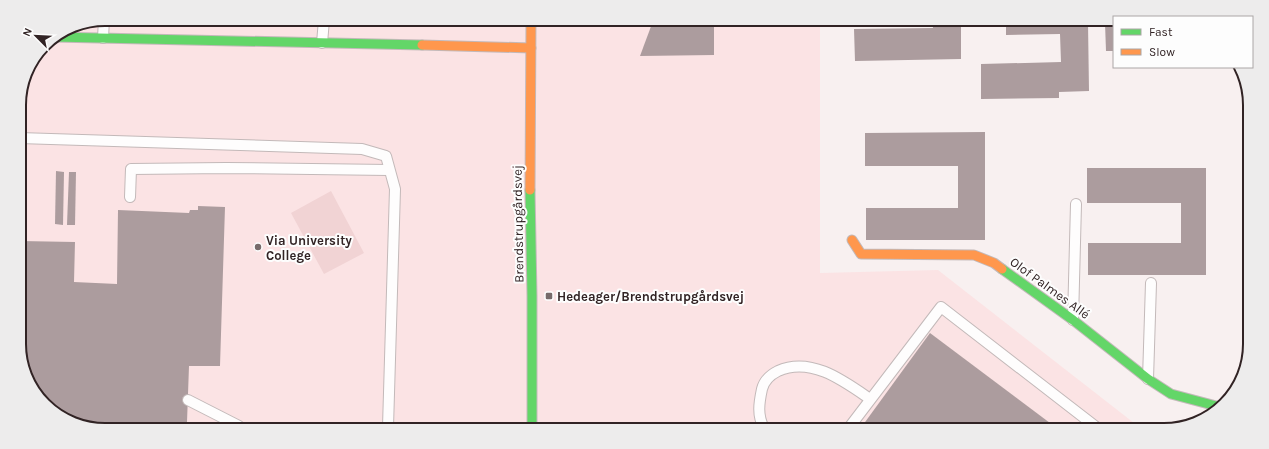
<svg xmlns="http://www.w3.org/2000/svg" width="1269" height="449" font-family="Karla,sans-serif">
<rect width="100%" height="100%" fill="#f8f0f0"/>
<path fill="#fbe3e4" d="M 105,19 L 820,22 L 820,273 L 938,270 L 1143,430 L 78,425 L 40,400 L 21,360 L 19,100 L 28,67 L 48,41 L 73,25 Z"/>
<path fill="#f1d3d4" d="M 331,191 L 364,253 L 324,274 L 291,213 Z"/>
<g fill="#ac9c9e">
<path d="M 653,21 L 714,22 L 714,55 L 640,56 Z"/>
<path d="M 932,22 L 961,23 L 961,59 L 855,61 L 854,29 L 933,28 Z"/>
<path d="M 1006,23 L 1088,23 L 1089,91 L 1059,92 L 1059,98 L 981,99 L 981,64 L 1061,62 L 1060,34 L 1006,35 Z"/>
<path d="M 1105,23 L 1114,23 L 1114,51 L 1106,51 Z"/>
<path d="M 985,132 L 985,240 L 866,240 L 866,208 L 958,208 L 958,166 L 865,166 L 865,133 Z"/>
<path d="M 1087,168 L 1206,168 L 1206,275 L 1088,275 L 1088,243 L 1181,243 L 1181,203 L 1087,203 Z"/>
<path d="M 56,171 L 64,172 L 63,225 L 55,224 Z"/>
<path d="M 69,172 L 76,172 L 75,225 L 67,225 Z"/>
<path d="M 198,206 L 225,207 L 220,366 L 189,366 L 187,422 L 197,426 L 78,425 L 40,400 L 21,360 L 20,241 L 75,242 L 74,282 L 117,284 L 118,210 L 189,213 L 190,210 L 198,210 Z"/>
<path d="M 930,333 L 1058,429 L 860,429 Z"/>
</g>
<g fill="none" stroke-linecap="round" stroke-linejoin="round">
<g stroke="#c3b9b9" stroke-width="12">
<g id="lane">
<path d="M 103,38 L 104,19"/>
<path d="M 322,43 L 324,20"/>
<path d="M 19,138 L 362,149 L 386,156 L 395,189 L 388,427"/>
<path d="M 130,197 L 131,169 L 226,168 L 389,170"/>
<path d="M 1073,320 L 1076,204"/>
<path d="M 1148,379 L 1151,283"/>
<path d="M 188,400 L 239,426"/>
<path d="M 764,428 C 757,415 759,403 762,389 C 764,381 770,375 778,371 C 811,356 844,381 870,399"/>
<path d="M 848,429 L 941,307 L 1100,430"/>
</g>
</g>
<g stroke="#c3b9b9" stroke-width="11">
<g id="fast">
<path d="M 54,37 L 422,45"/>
<path d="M 530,190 L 532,296 L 532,427"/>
<path d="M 1002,269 L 1073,320 L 1148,379 L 1171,394 L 1220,407"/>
</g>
</g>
<g stroke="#c3b9b9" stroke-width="11">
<g id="slow">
<path d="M 422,45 L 531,48"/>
<path d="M 530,190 L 531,21"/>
<path d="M 852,240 L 861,254 L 974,255 L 994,263 L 1002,269"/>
</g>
</g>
<use href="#lane" stroke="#fefdfd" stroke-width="10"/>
<use href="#fast" stroke="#63d668" stroke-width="9"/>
<use href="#slow" stroke="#ff974d" stroke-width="9"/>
</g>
<g fill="#776b6b" stroke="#fdfdfd" stroke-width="1.5">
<circle cx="258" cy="247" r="4"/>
<rect x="545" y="292" width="8" height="8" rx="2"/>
</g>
<g text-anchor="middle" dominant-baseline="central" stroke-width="4" stroke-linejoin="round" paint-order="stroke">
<g font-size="13" fill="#312324" stroke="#fdfdfd">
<text transform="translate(518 224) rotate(-91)">Brendstrupgårdsvej</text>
<text transform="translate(1050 288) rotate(36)">Olof Palmes Allé</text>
</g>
<g font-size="13" font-weight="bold" fill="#312324" stroke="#fdfdfd" text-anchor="start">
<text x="266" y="240">Via University<tspan x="266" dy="15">College</tspan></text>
<text x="557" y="296">Hedeager/Brendstrupgårdsvej</text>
</g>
</g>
<path d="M0 0H1269V449H0ZM105 26H1164A79 79 0 0 1 1243 105V344A79 79 0 0 1 1164 423H105A79 79 0 0 1 26 344V105A79 79 0 0 1 105 26Z" fill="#edecec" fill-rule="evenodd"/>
<path fill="none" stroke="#312324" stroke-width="2" d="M105 26H1164A79 79 0 0 1 1243 105V344A79 79 0 0 1 1164 423H105A79 79 0 0 1 26 344V105A79 79 0 0 1 105 26Z"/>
<rect x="1113" y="16" width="140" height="52" fill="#fdfdfd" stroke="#aba6a6"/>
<rect x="1121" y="29" width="20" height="6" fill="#63d668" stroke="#aba6a6"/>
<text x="1149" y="36" font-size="12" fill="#312324">Fast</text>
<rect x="1121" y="49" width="20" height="6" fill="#ff974d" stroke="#aba6a6"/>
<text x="1149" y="56" font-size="12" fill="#312324">Slow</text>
<g transform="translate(36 36) rotate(294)" stroke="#fdfdfd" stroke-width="3" paint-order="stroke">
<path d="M0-3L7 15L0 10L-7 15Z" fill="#312324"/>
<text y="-6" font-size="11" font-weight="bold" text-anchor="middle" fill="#312324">N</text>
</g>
</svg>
